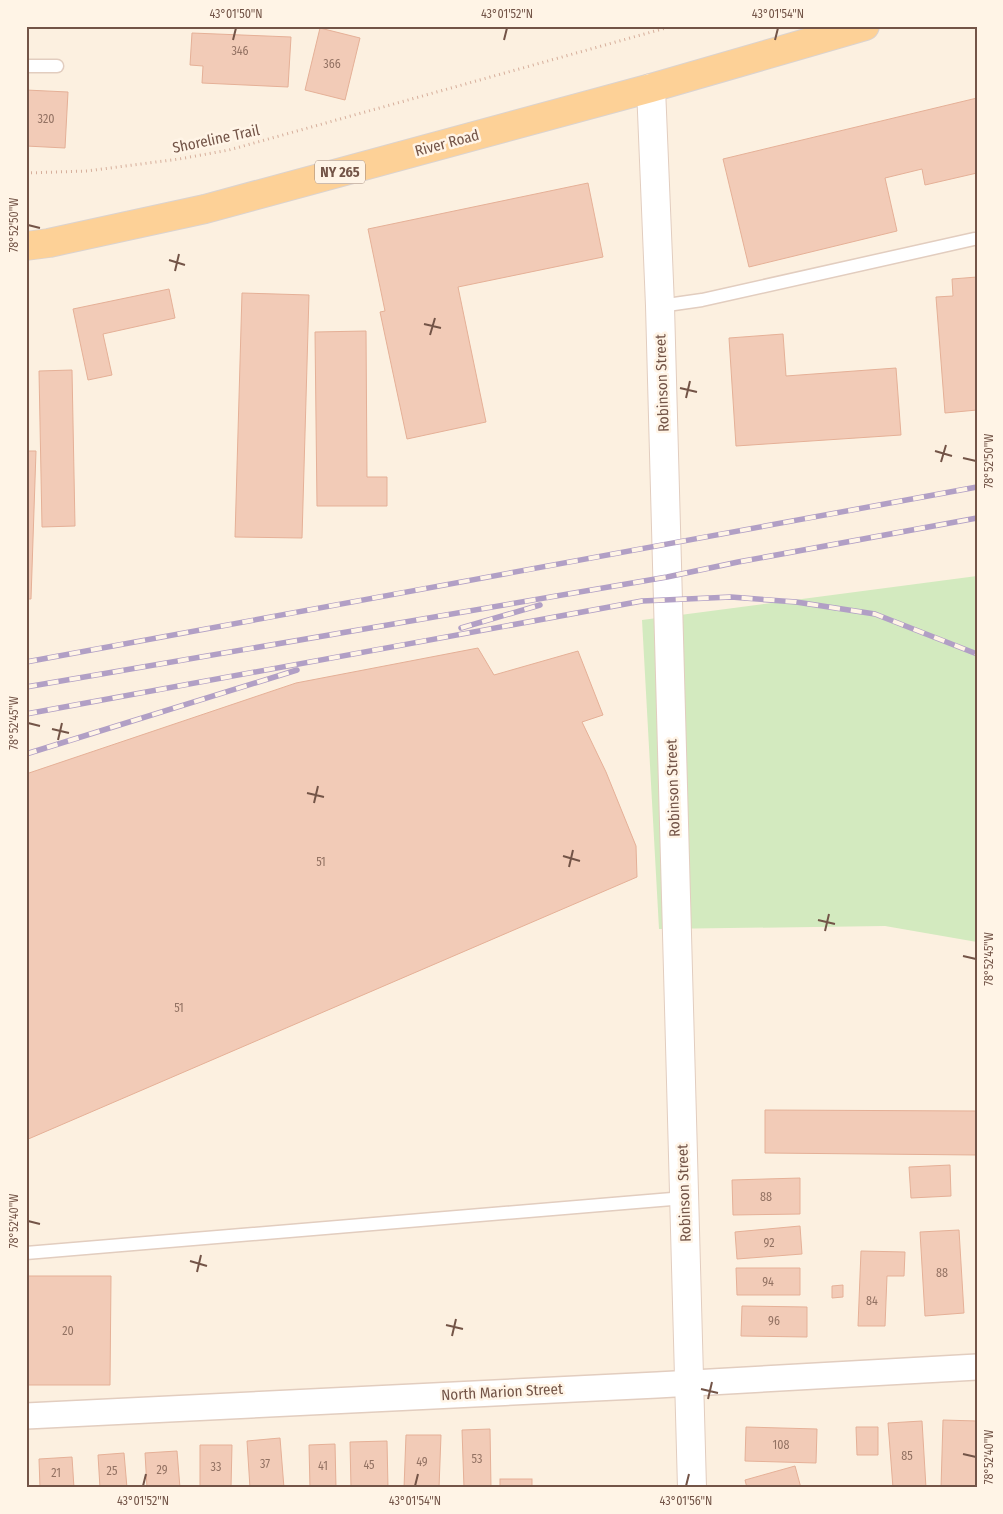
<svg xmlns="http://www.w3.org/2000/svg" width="1003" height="1514" font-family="'Fira Sans Condensed',sans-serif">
<rect width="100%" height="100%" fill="#fcf0e0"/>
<path fill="#d3eabf" d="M 977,576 L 977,942 L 885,926 L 659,929 L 642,620 Z"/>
<g fill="#f2cbb7" stroke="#e5b097">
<path d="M 320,28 L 360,38 L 345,100 L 305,90 Z"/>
<path d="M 192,33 L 291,37 L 288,87 L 202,83 L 203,66 L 190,65 Z"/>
<path d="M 26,90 L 68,92 L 65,148 L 26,146 Z"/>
<path d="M 977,98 L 977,173 L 925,185 L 922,169 L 885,178 L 897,231 L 749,267 L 723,159 Z"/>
<path d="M 588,183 L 603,257 L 458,287 L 486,422 L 407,439 L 380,312 L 385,311 L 368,229 Z"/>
<path d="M 977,277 L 977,410 L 945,413 L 936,297 L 953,296 L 952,279 Z"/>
<path d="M 169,289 L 175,318 L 103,334 L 112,375 L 88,380 L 73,309 Z"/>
<path d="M 242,293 L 309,295 L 302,538 L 235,537 Z"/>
<path d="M 366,331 L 367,477 L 387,477 L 387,506 L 317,506 L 315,332 Z"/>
<path d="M 783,334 L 786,376 L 896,368 L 901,435 L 736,446 L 729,338 Z"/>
<path d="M 72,370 L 75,526 L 42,527 L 39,371 Z"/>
<path d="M 26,451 L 36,451 L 31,599 L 26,599 Z"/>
<path d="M 478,648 L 494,675 L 578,651 L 603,715 L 582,722 L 606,772 L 636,846 L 637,877 L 26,1140 L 26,774 L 296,683 Z"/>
<path d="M 765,1110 L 977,1111 L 977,1155 L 765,1153 Z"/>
<path d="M 950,1165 L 951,1196 L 911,1198 L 909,1167 Z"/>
<path d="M 800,1178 L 800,1214 L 733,1215 L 732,1180 Z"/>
<path d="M 800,1226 L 802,1254 L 737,1259 L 735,1232 Z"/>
<path d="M 959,1230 L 964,1313 L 925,1316 L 920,1232 Z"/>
<path d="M 861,1251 L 905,1252 L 904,1276 L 887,1276 L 885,1326 L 858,1326 Z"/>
<path d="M 736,1268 L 800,1268 L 800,1295 L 737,1295 Z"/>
<path d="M 26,1276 L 111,1276 L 110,1385 L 26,1385 Z"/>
<path d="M 843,1285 L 843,1297 L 832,1298 L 832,1286 Z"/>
<path d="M 742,1306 L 807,1307 L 807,1337 L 741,1336 Z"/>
<path d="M 943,1420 L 977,1421 L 977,1488 L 941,1488 Z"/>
<path d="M 922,1421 L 926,1488 L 893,1488 L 888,1423 Z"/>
<path d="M 746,1427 L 817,1429 L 816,1463 L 745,1461 Z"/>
<path d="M 856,1427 L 878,1427 L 878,1455 L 857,1455 Z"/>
<path d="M 490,1429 L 491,1488 L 464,1488 L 462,1430 Z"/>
<path d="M 406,1435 L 441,1435 L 439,1488 L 404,1488 Z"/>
<path d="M 280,1438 L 284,1488 L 250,1488 L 247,1441 Z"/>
<path d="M 387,1441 L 388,1488 L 351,1488 L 350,1442 Z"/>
<path d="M 335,1444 L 336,1488 L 310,1488 L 309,1445 Z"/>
<path d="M 200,1445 L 232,1445 L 231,1488 L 200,1488 Z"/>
<path d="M 177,1451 L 180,1488 L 147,1488 L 145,1453 Z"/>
<path d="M 124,1453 L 127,1488 L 100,1488 L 98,1455 Z"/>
<path d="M 72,1457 L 74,1488 L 40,1488 L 39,1459 Z"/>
<path d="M 795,1466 L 801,1488 L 747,1488 L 745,1480 Z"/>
<rect x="500" y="1479" width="32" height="9"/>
</g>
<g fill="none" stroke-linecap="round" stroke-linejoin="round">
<g stroke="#e2cdbf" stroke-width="15">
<g id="service">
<path d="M 26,66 L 57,66"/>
<path d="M 660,306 L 702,300 L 974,239"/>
<path d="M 26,1253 L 684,1198"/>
</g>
</g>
<g stroke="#e2cdbf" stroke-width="28">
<path id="minor" d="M 26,1416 L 657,1385 L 977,1367"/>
</g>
<g stroke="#e2cdbf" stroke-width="30">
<path id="tertiary" d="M 651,88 L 660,306 L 692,1488"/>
</g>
<g stroke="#dbd3cf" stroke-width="30">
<path id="primary" d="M 26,246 L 49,243 L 205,209 L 651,88 L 865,26"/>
</g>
<path stroke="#d6ae9b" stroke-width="3" stroke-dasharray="1 4" stroke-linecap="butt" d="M 26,173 L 87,171 L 179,159 L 229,150 L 673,26"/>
<use href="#service" stroke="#fff" stroke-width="12"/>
<use href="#minor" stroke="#fff" stroke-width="25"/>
<use href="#tertiary" stroke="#fff" stroke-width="28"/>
<use href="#primary" stroke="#fdd197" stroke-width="28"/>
<g stroke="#b19fc5" stroke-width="5.5">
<g id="rail">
<path d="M 461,628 L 540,605"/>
<path d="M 26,662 L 977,487"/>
<path d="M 26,687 L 667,577 L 738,562 L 977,518"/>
<path d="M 26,714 L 642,601 L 731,597 L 796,602 L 875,614 L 977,654"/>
<path d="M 26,754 L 297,670"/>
</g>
</g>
<use href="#rail" stroke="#fff4e6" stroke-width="4" stroke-dasharray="11" stroke-linecap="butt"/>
</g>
<path fill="none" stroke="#735447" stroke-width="2" d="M 233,40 L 236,28M 504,40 L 507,28M 775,40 L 778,28M 28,225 L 40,228M 169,260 L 185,265M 175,271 L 179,254M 424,324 L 441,328M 430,335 L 435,318M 680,388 L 697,392M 686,398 L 690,381M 935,451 L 952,456M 963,458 L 976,461M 941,462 L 946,445M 28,723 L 40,726M 52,729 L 69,733M 58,740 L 62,723M 307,793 L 324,797M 314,803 L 318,786M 563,856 L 580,861M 569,867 L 573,850M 818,920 L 835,924M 825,931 L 829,914M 963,956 L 976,959M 28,1221 L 40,1224M 190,1261 L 207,1266M 197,1272 L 201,1255M 446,1325 L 463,1329M 452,1336 L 456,1319M 701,1389 L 718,1393M 708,1399 L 712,1382M 963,1454 L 976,1457M 143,1486 L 146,1474M 415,1486 L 418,1474M 686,1486 L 689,1474"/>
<g text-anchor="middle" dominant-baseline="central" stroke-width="5" stroke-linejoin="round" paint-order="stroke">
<g font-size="12" fill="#937263">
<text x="240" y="51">346</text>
<text x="332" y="64">366</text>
<text x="46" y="119">320</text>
<text x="321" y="862">51</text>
<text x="179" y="1008">51</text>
<text x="766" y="1197">88</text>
<text x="769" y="1243">92</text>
<text x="942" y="1273">88</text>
<text x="768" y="1282">94</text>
<text x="872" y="1301">84</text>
<text x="774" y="1321">96</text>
<text x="68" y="1331">20</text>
<text x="781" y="1445">108</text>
<text x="907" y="1456">85</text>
<text x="477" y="1459">53</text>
<text x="422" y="1462">49</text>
<text x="265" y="1464">37</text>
<text x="369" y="1465">45</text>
<text x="323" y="1466">41</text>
<text x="216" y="1467">33</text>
<text x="162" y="1470">29</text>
<text x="112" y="1471">25</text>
<text x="56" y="1473">21</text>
</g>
<rect fill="#fff4e6" stroke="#9d8477" stroke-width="1" x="315" y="160.5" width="50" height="23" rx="4"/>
<g font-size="14" font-weight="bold" fill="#735447">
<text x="340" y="172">NY 265</text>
</g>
<g font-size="15" fill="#735447" stroke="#fff4e6">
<text transform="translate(216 139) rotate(-12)">Shoreline Trail</text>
<text transform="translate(447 143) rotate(-15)">River Road</text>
<text transform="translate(662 383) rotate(-92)">Robinson Street</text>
<text transform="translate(673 788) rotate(-92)">Robinson Street</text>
<text transform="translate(684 1193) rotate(-92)">Robinson Street</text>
<text transform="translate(502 1392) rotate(-3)">North Marion Street</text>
</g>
</g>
<rect width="1003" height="1514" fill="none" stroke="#fff4e6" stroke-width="55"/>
<rect x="28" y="28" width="948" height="1458" fill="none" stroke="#735447" stroke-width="2"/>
<g font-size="12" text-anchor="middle" fill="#735447">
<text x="236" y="18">43°01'50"N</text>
<text x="507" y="18">43°01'52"N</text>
<text x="778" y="18">43°01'54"N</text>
<text transform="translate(14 225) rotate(-90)" y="4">78°52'50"W</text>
<text transform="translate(989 461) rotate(-90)" y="4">78°52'50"W</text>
<text transform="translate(14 723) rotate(-90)" y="4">78°52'45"W</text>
<text transform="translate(989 959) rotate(-90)" y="4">78°52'45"W</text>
<text transform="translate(14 1221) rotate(-90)" y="4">78°52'40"W</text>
<text transform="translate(989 1457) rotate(-90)" y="4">78°52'40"W</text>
<text x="143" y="1505">43°01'52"N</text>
<text x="415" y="1505">43°01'54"N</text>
<text x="686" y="1505">43°01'56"N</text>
</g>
</svg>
